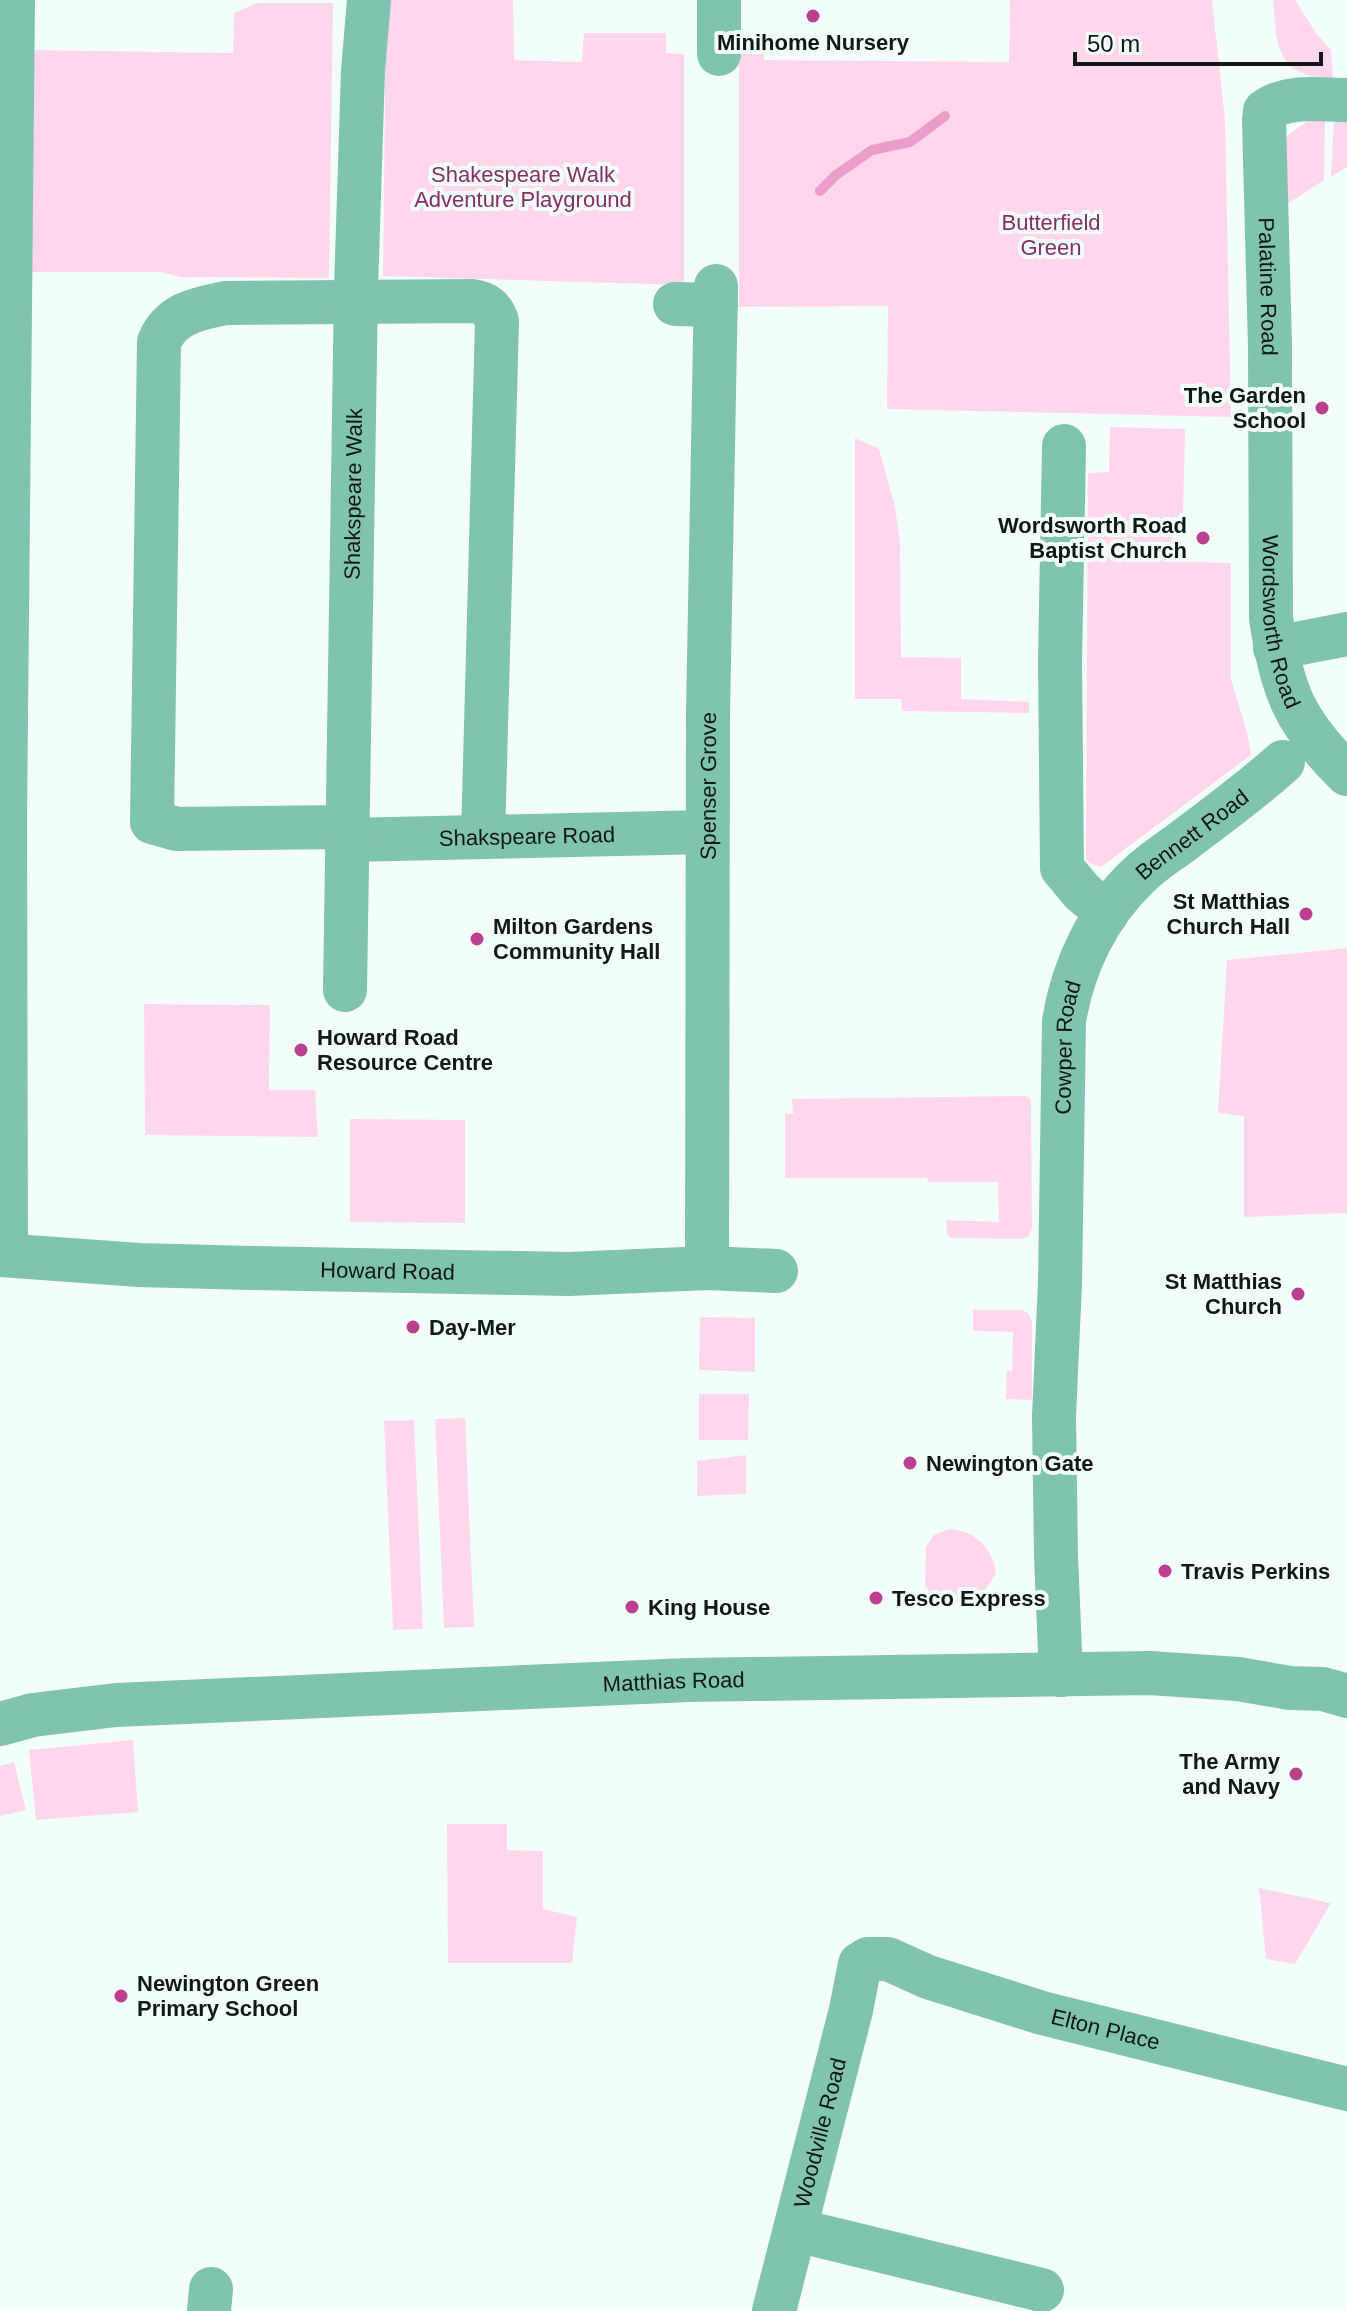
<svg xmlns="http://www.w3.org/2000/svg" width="1347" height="2311" font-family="Helvetica,sans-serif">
<rect width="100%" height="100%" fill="#f2fefa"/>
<g fill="#ffd6ec">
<path d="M 386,0 L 513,0 L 514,60 L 582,62 L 584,33 L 666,33 L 666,53 L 684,54 L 684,285 L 383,276 Z"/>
<path d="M 1010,0 L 1212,0 L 1225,120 L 1231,417 L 887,409 L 888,306 L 739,307 L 739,38 L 763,38 L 764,60 L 1009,62 Z"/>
<path d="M 1273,0 L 1295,0 L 1316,33 L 1331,50 L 1333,78 C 1276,77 1277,47 1273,0 Z"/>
<path d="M 257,3 L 333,3 L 329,278 L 181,277 L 160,272 L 31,272 L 32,50 L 233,53 L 234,13 Z"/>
<path d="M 1334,119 L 1347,120 L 1347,167 L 1331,177 Z"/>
<path d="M 1309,120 L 1325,120 L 1324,180 L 1280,209 L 1279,151 L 1288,135 Z"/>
<path d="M 1110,427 L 1185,429 L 1183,517 L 1173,517 L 1172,561 L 1231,563 L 1231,679 L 1247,732 L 1251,755 L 1101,867 L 1089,863 L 1086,858 L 1088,473 L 1109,472 Z"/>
<path d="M 855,438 L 879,449 L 895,507 L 900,542 L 901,657 L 961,658 L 961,699 L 1029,702 L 1029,713 L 902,711 L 901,699 L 855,699 Z"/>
<path d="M 1347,948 L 1347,1213 L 1244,1217 L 1244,1116 L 1218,1113 L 1227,960 Z"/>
<path d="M 144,1004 L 270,1005 L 269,1090 L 315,1090 L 318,1137 L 145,1135 Z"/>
<path d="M 1024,1096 L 1029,1097 L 1031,1101 L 1032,1228 L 1029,1236 L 1022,1239 L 951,1238 L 947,1235 L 946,1220 L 999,1222 L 998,1182 L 928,1182 L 927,1178 L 785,1178 L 785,1114 L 793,1113 L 792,1099 Z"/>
<path d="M 350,1119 L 465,1120 L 465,1223 L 350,1222 Z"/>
<path d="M 973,1310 L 1022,1310 L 1029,1314 L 1032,1322 L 1032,1400 L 1006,1399 L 1007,1371 L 1012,1371 L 1013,1332 L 973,1331 Z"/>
<path d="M 700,1317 L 755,1318 L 755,1372 L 699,1370 Z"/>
<path d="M 699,1394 L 749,1394 L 748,1440 L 699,1440 Z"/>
<path d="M 465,1418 L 474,1627 L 444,1628 L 435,1419 Z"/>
<path d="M 414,1420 L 423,1629 L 393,1630 L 384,1421 Z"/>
<path d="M 746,1455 L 746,1494 L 697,1496 L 697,1461 Z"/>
<path d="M 949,1529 C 974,1530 992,1548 996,1572 C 986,1595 969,1604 944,1606 L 932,1599 L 925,1584 L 926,1547 L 934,1535 Z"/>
<path d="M 133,1740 L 138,1812 L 36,1820 L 29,1750 Z"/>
<path d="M 14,1762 L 26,1810 L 0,1816 L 0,1766 Z"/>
<path d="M 447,1824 L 507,1824 L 507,1850 L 543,1851 L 543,1909 L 577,1917 L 572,1963 L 448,1963 Z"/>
<path d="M 1259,1888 L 1331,1903 L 1295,1964 L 1266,1959 Z"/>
</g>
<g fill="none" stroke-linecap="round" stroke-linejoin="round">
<path stroke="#ea9dc9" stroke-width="10" d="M 820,191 L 836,175 L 872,150 L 910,142 L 945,116"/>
<g stroke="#80c3af" stroke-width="44">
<path d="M 719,0 L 719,54"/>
<path id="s1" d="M 1347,100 C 1320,100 1288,94 1265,111 L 1264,121 L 1270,346 L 1271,618 C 1282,691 1294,722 1347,774"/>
<path d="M 675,304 L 716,305"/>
<path d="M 1064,446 L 1060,661 L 1062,868 L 1082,892 L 1107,913"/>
<path d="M 1275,648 L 1347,634"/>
<path d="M 347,827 L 177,829 L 152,822 L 159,342 C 171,313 197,309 225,303 L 472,301 C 486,303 492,308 497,321 L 483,837"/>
<path id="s2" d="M 347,840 L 707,832"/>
<path id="s3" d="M 345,990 L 356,289 L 363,71 L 369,0"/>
<path id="s4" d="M 0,1255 L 139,1265 L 251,1268 L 569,1274 L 707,1268 L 776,1271"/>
<path d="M 6,1255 L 5,820 L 13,0"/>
<path id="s5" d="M 707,1268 L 708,714 L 716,286"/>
<path id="s6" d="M 1061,1675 L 1056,1556 L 1054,1416 L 1060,1283 L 1064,1021 C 1073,966 1098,914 1138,876 C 1151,863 1167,853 1182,842 C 1216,816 1251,791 1283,762"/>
<path id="s7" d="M 0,1724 L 33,1715 L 116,1705 L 688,1680 L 1150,1673 L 1238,1679 L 1290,1688 L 1323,1689 L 1347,1696"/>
<path d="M 796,2230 L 1042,2290"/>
<path d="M 209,2311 L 211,2289"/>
<path id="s8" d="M 774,2311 L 851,2010 L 860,1964 L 868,1959 L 888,1959 L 928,1977 L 1042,2013 L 1347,2089"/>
</g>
</g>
<g fill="#ba3f8f" stroke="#f2fefa" stroke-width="3">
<circle cx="813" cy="16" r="8"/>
<circle cx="1322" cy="408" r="8"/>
<circle cx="1203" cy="538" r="8"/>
<circle cx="1306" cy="914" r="8"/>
<circle cx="477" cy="939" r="8"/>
<circle cx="301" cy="1050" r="8"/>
<circle cx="1298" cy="1294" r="8"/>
<circle cx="413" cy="1327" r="8"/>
<circle cx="910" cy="1463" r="8"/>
<circle cx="1165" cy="1571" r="8"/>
<circle cx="876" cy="1598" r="8"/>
<circle cx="632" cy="1607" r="8"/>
<circle cx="1296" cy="1774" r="8"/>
<circle cx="121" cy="1996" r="8"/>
</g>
<g text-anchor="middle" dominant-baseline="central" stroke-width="8" stroke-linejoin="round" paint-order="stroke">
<g font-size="22" font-weight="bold" fill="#111816" stroke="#f2fefa" text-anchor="start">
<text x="813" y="42" text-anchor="middle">Minihome Nursery</text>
<text x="1306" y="395" text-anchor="end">The Garden<tspan x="1306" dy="25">School</tspan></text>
<text x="1187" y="525" text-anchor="end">Wordsworth Road<tspan x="1187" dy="25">Baptist Church</tspan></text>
<text x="1290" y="901" text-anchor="end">St Matthias<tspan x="1290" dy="25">Church Hall</tspan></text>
<text x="493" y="926">Milton Gardens<tspan x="493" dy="25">Community Hall</tspan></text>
<text x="317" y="1037">Howard Road<tspan x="317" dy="25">Resource Centre</tspan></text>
<text x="1282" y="1281" text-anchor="end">St Matthias<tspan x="1282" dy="25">Church</tspan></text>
<text x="429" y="1327">Day-Mer</text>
<text x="926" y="1463">Newington Gate</text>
<text x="1181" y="1571">Travis Perkins</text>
<text x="892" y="1598">Tesco Express</text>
<text x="648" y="1607">King House</text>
<text x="1280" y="1761" text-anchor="end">The Army<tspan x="1280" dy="25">and Navy</tspan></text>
<text x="137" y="1983">Newington Green<tspan x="137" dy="25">Primary School</tspan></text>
</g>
<g font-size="22" fill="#862e67" stroke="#f2fefa">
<text x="523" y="174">Shakespeare Walk<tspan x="523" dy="25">Adventure Playground</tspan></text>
<text x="1051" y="222">Butterfield<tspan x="1051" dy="25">Green</tspan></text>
</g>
<g font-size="22" fill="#111816" stroke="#f2fefa">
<text stroke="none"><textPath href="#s1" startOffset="260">Palatine Road</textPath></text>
<text stroke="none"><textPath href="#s3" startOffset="496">Shakspeare Walk</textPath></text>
<text stroke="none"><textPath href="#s1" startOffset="596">Wordsworth Road</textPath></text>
<text stroke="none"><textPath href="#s5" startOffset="482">Spenser Grove</textPath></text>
<text stroke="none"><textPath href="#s6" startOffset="888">Bennett Road</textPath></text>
<text stroke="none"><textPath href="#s2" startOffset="180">Shakspeare Road</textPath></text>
<text stroke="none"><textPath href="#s6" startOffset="628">Cowper Road</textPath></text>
<text stroke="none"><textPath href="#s4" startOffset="388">Howard Road</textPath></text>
<text stroke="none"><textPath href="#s7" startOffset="676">Matthias Road</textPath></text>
<text stroke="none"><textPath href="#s8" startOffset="616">Elton Place</textPath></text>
<text stroke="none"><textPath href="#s8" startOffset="184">Woodville Road</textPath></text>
</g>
</g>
<path d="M1075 52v12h246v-12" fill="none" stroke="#111816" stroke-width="4"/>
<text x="1087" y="52" font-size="24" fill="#111816" stroke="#f2fefa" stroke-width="6" paint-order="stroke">50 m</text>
</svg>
